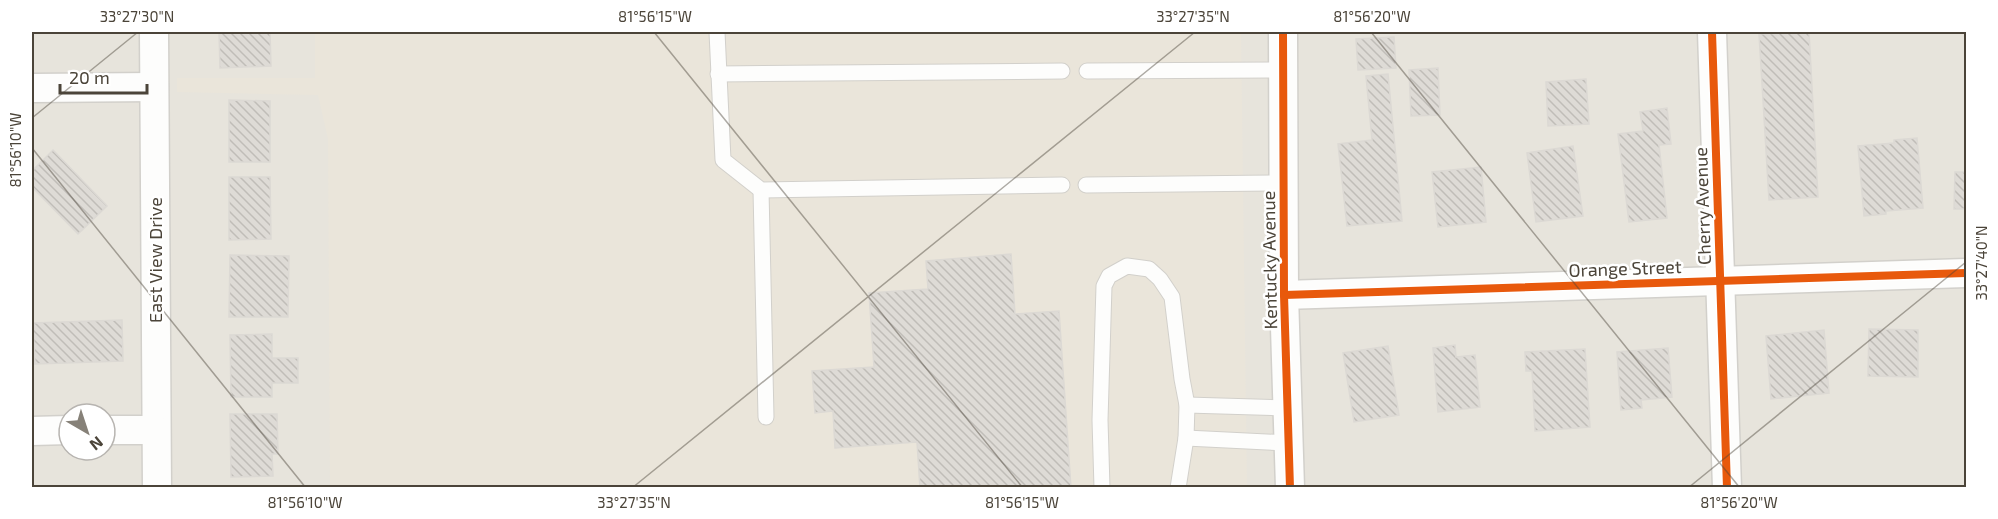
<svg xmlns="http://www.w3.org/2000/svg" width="1998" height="519" font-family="'Exo 2',sans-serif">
<defs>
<pattern id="building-back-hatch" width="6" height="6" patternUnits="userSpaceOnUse" patternTransform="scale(1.5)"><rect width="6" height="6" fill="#dedbd6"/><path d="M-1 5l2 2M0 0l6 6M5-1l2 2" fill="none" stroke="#c0bdb8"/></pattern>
</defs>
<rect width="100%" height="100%" fill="#f4f2ee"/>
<path fill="#e7e4dc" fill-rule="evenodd" d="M 32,32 L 1966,32 L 1966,487 L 32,487 ZM 69,414 L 105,414 L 105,450 L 69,450 Z"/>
<path fill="#eae5da" d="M 315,32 L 1241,32 L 1247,487 L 330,487 L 328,139 L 318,95 L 177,92 L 177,78 L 315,78 Z"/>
<g fill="url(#building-back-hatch)" stroke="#dcd9d4" stroke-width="1.5">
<path d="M 219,32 L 270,32 L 271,66 L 220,68 Z"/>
<path d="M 1809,32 L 1818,197 L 1769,200 L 1759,34 Z"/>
<path d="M 1394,37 L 1396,68 L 1358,70 L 1356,39 Z"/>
<path d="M 1438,68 L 1440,115 L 1411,116 L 1409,70 Z"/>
<path d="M 1388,74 L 1402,221 L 1347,226 L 1338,144 L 1372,140 L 1366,76 Z"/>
<path d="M 1586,79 L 1589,124 L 1548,126 L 1546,82 Z"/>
<path d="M 229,100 L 270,101 L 270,162 L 229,162 Z"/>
<path d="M 1667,108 L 1671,144 L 1659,145 L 1667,218 L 1629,222 L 1618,134 L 1643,131 L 1640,112 Z"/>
<path d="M 1917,138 L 1923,208 L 1886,211 L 1886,214 L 1864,216 L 1858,146 L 1894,143 L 1894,140 Z"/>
<path d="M 1573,146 L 1583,216 L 1536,222 L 1527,153 Z"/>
<path d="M 53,150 L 107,206 L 78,234 L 32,187 L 32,171 Z"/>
<path d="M 1481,167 L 1486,222 L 1438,227 L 1432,172 Z"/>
<path d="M 1955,172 L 1966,172 L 1966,209 L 1954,209 Z"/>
<path d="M 229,177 L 270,177 L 271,239 L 229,240 Z"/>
<path d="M 1011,254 L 1015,314 L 1059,311 L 1071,488 L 920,488 L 917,442 L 835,448 L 833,411 L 815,413 L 812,371 L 874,367 L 869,293 L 928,289 L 926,261 Z"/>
<path d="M 230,255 L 289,256 L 288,317 L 229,317 Z"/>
<path d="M 122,320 L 123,361 L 35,364 L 33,323 Z"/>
<path d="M 1869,329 L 1918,330 L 1918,377 L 1868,376 Z"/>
<path d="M 1824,330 L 1829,393 L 1771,399 L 1766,336 Z"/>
<path d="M 272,334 L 272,358 L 298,358 L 298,383 L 272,383 L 272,397 L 231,397 L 230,335 Z"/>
<path d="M 1455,345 L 1456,357 L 1475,355 L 1480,407 L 1438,412 L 1433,348 Z"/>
<path d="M 1388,346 L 1399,415 L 1354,422 L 1343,353 Z"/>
<path d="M 1668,348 L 1672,397 L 1641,400 L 1642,408 L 1621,410 L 1617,352 Z"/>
<path d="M 1585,349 L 1590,427 L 1535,431 L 1532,371 L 1526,371 L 1525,352 Z"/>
<path d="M 230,414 L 277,414 L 278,454 L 272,454 L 273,476 L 231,477 Z"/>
</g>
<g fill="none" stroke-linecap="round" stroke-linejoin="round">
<g stroke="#d2d0cb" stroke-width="17">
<g id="lane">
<path d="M 717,32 L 723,160 L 761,190 L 1062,185"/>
<path d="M 1087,71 L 1283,70"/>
<path d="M 718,74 L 1062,71"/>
<path d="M 1086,185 L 1283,183"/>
<path d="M 761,190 L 766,417"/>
<path d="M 1187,405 L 1287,408"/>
<path d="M 1186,438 L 1288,443"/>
<path d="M 1102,488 L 1100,420 L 1104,286 L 1109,276 L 1127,266 L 1149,269 L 1160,279 L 1172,297 L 1182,379 L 1187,405 L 1186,438 L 1178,488"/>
</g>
</g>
<g stroke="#d2d0cb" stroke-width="31">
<g id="street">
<path d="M 154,32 L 157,488"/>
<path d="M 1283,32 L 1284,295 L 1290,488"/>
<path d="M 1712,32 L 1727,488"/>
<path d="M 32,88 L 154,87"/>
<path d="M 1284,295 L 1966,273"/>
<path d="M 105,430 L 155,430"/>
<path d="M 32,431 L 69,430"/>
</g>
</g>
<use href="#lane" stroke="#fdfdfc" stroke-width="15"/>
<use href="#street" stroke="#fdfdfc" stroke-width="28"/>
<g stroke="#fff" stroke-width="11">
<g id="cycleway">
<path d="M 1283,32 L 1284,295 L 1290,488"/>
<path d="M 1712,32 L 1727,488"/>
<path d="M 1284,295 L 1966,273"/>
</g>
</g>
<use href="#cycleway" stroke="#e8590c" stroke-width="8"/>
</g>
<path fill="none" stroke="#4b4439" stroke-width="1.5" stroke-opacity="0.45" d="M 654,32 L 1023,488M 1371,32 L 1740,488M 32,118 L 138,32M 32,148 L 306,488M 632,488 L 1195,32M 1688,488 L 1966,262"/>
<g text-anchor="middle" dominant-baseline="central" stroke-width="5" stroke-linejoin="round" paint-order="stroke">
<g font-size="18" fill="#4b4439" stroke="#fff">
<text transform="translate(1702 206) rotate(-92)">Cherry Avenue</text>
<text transform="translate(155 260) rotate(-90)">East View Drive</text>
<text transform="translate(1269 260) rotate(-91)">Kentucky Avenue</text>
<text transform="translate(1625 268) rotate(-2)">Orange Street</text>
</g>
</g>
<rect width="1998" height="519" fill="none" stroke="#ffffff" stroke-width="66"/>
<g transform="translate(87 432) rotate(141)"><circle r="28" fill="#ffffff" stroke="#b7b4b0" stroke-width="1.5"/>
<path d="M0-4.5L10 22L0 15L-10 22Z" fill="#868178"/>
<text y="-9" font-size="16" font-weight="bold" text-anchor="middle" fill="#4b4439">N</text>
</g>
<path d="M60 84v9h87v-9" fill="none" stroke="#4b4439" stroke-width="3"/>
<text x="69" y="84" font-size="18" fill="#4b4439" stroke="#ffffff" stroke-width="4.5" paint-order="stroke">20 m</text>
<rect x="33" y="33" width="1932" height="453" fill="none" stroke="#4b4439" stroke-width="2"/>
<g font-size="15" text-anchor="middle" fill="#4b4439">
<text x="137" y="22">33°27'30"N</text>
<text x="655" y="22">81°56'15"W</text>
<text x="1193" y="22">33°27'35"N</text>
<text x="1372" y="22">81°56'20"W</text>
<text transform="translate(16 150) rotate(-90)" y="5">81°56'10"W</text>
<text transform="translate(1982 263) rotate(-90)" y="5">33°27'40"N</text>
<text x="305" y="508">81°56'10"W</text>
<text x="634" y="508">33°27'35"N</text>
<text x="1022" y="508">81°56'15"W</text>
<text x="1739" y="508">81°56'20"W</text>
</g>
</svg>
